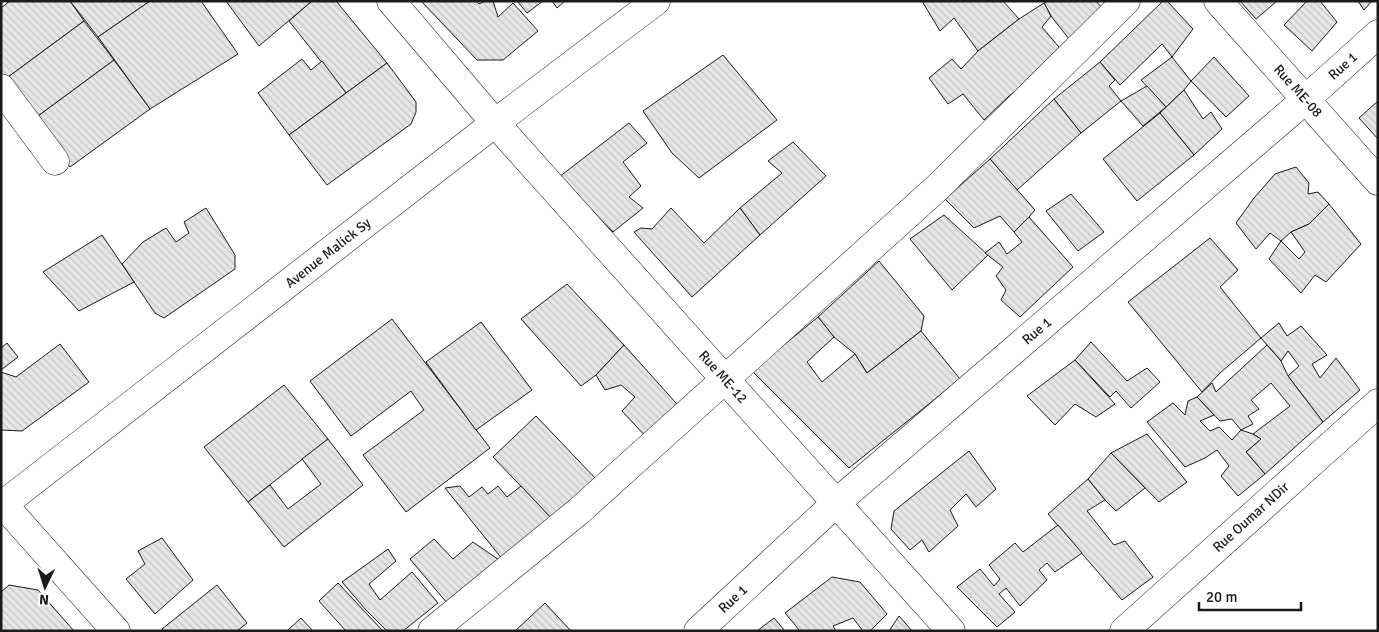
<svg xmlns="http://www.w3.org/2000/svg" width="1379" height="632" font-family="Signika,sans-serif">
<defs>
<pattern id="building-back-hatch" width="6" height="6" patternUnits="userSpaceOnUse" patternTransform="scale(1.25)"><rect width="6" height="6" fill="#e6e6e6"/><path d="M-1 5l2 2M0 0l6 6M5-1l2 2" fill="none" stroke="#c5c5c5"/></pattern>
</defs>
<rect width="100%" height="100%" fill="#fff"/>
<g fill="url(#building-back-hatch)" stroke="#1a1a1a">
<path d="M 10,1 L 70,1 L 84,21 L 4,80 L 1,76 L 1,8 Z"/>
<path d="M 70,1 L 150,1 L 98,37 Z"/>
<path d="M 150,1 L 201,1 L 238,54 L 150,109 L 98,37 Z"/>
<path d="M 226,1 L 312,1 L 259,46 Z"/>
<path d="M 312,1 L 336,1 L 387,63 L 346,93 L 289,21 Z"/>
<path d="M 421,1 L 476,1 L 479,4 L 485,1 L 493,1 L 498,17 L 513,3 L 538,31 L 503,60 L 477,60 Z"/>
<path d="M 517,1 L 543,1 L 527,13 Z"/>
<path d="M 552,1 L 565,1 L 557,8 Z"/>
<path d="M 922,1 L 1003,1 L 1019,19 L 978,51 L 954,18 L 940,31 Z"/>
<path d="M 1048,1 L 1096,1 L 1108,15 L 1073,44 L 1051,16 L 1044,3 Z"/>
<path d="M 1163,1 L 1167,1 L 1193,29 L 1172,57 L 1162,44 L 1120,85 L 1100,62 Z"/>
<path d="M 1240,1 L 1277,1 L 1256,19 Z"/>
<path d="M 1307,1 L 1320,1 L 1337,22 L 1312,51 L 1284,25 Z"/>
<path d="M 1358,1 L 1372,1 L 1364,10 Z"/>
<path d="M 1044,3 L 1051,16 L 1042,27 L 1064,53 L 1009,96 L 984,120 L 963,94 L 948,104 L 929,78 L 952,59 L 961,69 L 978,51 L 1019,19 Z"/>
<path d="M 84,21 L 114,60 L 34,119 L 4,80 Z"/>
<path d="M 723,55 L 777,120 L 699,178 L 672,153 L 643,111 Z"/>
<path d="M 1172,57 L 1191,81 L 1184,90 L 1166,107 L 1141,80 Z"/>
<path d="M 1214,57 L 1249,96 L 1226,117 L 1191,81 Z"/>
<path d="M 302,59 L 311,70 L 322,61 L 346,93 L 289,135 L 258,93 Z"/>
<path d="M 114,60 L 150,109 L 70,167 L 34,119 Z"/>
<path d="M 1100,62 L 1115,80 L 1109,86 L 1121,101 L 1081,133 L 1054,99 Z"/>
<path d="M 387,63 L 416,102 L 416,112 L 411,124 L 327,185 L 289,135 Z"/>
<path d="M 1147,86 L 1166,107 L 1143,126 L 1121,101 Z"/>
<path d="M 1184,90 L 1203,119 L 1211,112 L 1222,129 L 1194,155 L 1160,113 Z"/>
<path d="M 1054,99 L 1081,133 L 1017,190 L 990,159 Z"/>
<path d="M 1378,101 L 1378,139 L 1359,118 Z"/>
<path d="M 1160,113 L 1194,155 L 1137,201 L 1103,159 Z"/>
<path d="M 629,123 L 647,143 L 623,162 L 641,186 L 629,197 L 643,208 L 613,232 L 559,177 Z"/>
<path d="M 793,142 L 826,176 L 760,235 L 740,208 L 782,173 L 768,161 Z"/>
<path d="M 990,159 L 1035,210 L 1029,217 L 1014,232 L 1000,216 L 974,228 L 945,199 Z"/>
<path d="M 1296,167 L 1309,183 L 1308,194 L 1318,192 L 1329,204 L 1309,224 L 1291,232 L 1281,241 L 1270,233 L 1256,249 L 1236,223 L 1254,198 L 1275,174 Z"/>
<path d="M 1071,194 L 1104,232 L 1078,251 L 1046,211 Z"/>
<path d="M 1329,204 L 1361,244 L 1326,282 L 1315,275 L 1301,293 L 1269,259 L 1281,241 L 1299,259 L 1305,252 L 1291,232 L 1309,224 Z"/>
<path d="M 206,208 L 235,255 L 235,269 L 164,318 L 155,313 L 122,264 L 143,242 L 166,228 L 176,242 L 189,233 L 184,222 Z"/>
<path d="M 671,208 L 704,243 L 740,208 L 760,235 L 692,297 L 634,232 L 641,228 L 652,229 Z"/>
<path d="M 944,215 L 988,255 L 952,290 L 910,239 Z"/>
<path d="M 1029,217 L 1073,267 L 1020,317 L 1001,300 L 1006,290 L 996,276 L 1003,267 L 985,253 L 999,242 L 1007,254 L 1022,242 L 1014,232 Z"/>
<path d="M 102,235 L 134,282 L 79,311 L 43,272 Z"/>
<path d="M 1210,238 L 1238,270 L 1220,287 L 1261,338 L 1220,373 L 1202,392 L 1128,302 Z"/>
<path d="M 879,261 L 924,316 L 921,331 L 867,373 L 855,354 L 834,337 L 818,317 Z"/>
<path d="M 567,284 L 624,345 L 596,375 L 581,386 L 521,319 Z"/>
<path d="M 818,317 L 834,337 L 807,362 L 822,382 L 855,354 L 867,373 L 921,331 L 960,379 L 849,468 L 752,371 Z"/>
<path d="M 392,319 L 490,448 L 406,512 L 363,455 L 424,410 L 411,391 L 351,436 L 310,381 Z"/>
<path d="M 481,322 L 532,390 L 476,430 L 426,362 Z"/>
<path d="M 1279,323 L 1287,336 L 1301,326 L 1327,355 L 1312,364 L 1320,378 L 1336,358 L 1360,390 L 1323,422 L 1288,376 L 1299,366 L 1288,351 L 1281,361 L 1261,338 Z"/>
<path d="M 1091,342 L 1127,381 L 1147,368 L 1160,382 L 1131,408 L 1116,391 L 1110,397 L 1075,360 Z"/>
<path d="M 7,343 L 18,357 L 1,370 L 1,348 Z"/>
<path d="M 60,344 L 89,382 L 22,431 L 1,430 L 1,372 L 16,377 Z"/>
<path d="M 624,345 L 684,412 L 648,439 L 622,411 L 635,397 L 621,385 L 605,390 L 596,375 Z"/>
<path d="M 1267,345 L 1281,361 L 1288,376 L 1323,422 L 1265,474 L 1246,452 L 1261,439 L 1253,434 L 1290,406 L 1271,383 L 1251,400 L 1259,409 L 1248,416 L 1253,424 L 1241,430 L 1232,419 L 1220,421 L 1197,397 L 1212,383 L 1216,392 Z"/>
<path d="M 1075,360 L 1115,404 L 1096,417 L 1075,404 L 1055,425 L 1027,396 Z"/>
<path d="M 284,385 L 328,439 L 248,502 L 204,447 Z"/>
<path d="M 1197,397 L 1214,415 L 1200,421 L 1210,431 L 1219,427 L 1232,440 L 1241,430 L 1253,434 L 1261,439 L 1246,452 L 1265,474 L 1238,496 L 1221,476 L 1229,466 L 1217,450 L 1205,458 L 1185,467 L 1147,422 L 1173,403 L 1185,415 L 1188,401 Z"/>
<path d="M 536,416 L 596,479 L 553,520 L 493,457 Z"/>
<path d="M 1147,434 L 1187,482 L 1159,502 L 1111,453 Z"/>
<path d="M 328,439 L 363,485 L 284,547 L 248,502 L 270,485 L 288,509 L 321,484 L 302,459 Z"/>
<path d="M 969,451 L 996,489 L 976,507 L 966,494 L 950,510 L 958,526 L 929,552 L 922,540 L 910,550 L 891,529 L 894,511 Z"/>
<path d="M 1111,453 L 1145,488 L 1116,511 L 1105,500 L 1088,479 Z"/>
<path d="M 1088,479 L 1105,500 L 1087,511 L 1114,545 L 1125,541 L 1153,577 L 1122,600 L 1048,514 Z"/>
<path d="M 460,486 L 469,497 L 482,487 L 488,494 L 498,486 L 507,497 L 521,486 L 553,520 L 503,560 L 445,488 Z"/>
<path d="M 1058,525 L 1082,553 L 1055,572 L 1047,563 L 1039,570 L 1047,580 L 1020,606 L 1006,588 L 999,594 L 1015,612 L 997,627 L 957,587 L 980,569 L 994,586 L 1000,579 L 989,565 L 1015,543 L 1023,552 Z"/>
<path d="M 162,538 L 193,580 L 155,614 L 126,579 L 145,564 L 138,551 Z"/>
<path d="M 434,539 L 453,559 L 473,542 L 502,562 L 447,603 L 410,559 Z"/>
<path d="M 388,549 L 396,561 L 369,584 L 380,600 L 412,572 L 438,603 L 403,631 L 387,631 L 366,610 L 342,582 Z"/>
<path d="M 832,577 L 860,582 L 887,614 L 870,631 L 863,631 L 853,618 L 833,626 L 836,631 L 800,631 L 785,613 Z"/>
<path d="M 338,583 L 383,631 L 346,631 L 319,601 Z"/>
<path d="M 9,585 L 38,590 L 74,631 L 1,631 L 1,592 Z"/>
<path d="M 217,585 L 247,623 L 237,631 L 164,631 L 162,629 Z"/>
<path d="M 545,603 L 571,631 L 515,631 Z"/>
<path d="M 899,616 L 912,631 L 889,631 Z"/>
<path d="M 301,618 L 313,631 L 287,631 Z"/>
<path d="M 774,618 L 785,631 L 757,631 Z"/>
</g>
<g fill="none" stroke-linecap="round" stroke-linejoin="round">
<g stroke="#1a1a1a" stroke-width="29">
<g id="minor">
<path d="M 391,1 L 495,123 L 951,631"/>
<path d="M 1218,1 L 1378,181"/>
<path d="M 1,88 L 55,161"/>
<path d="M 1,502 L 116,631"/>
<path d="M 432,631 L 579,511 L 938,187 L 1126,1"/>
<path d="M 698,631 L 836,503 L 1305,100 L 1378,34"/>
<path d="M 1124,631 L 1378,403"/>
</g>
</g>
<g stroke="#1a1a1a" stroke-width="29">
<path id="secondary" d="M 1,506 L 495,123 L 656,1"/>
</g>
<use href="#minor" stroke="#fff" stroke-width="28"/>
<use href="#secondary" stroke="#fff" stroke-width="28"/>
</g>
<g text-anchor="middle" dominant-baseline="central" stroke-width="4" stroke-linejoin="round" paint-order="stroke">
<g font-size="14" fill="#1a1a1a" stroke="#fff">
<text transform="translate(1343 66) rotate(-42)">Rue 1</text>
<text transform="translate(1298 91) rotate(48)">Rue ME-08</text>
<text transform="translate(328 253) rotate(-38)">Avenue Malick Sy</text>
<text transform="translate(1037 331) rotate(-41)">Rue 1</text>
<text transform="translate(723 377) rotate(48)">Rue ME-12</text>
<text transform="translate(1251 517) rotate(-42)">Rue Oumar NDir</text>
<text transform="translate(733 599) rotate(-43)">Rue 1</text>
</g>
</g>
<rect width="1379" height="632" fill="none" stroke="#1a1a1a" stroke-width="5"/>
<g transform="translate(45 587) rotate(184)" stroke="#ffffff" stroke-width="4" paint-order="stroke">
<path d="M0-4L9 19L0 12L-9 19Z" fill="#1a1a1a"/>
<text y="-8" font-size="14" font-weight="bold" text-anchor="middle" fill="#1a1a1a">N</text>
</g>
<path d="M1199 602v8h102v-8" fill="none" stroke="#1a1a1a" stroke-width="2.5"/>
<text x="1206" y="602" font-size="15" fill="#1a1a1a" stroke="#ffffff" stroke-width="4" paint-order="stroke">20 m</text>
</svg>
